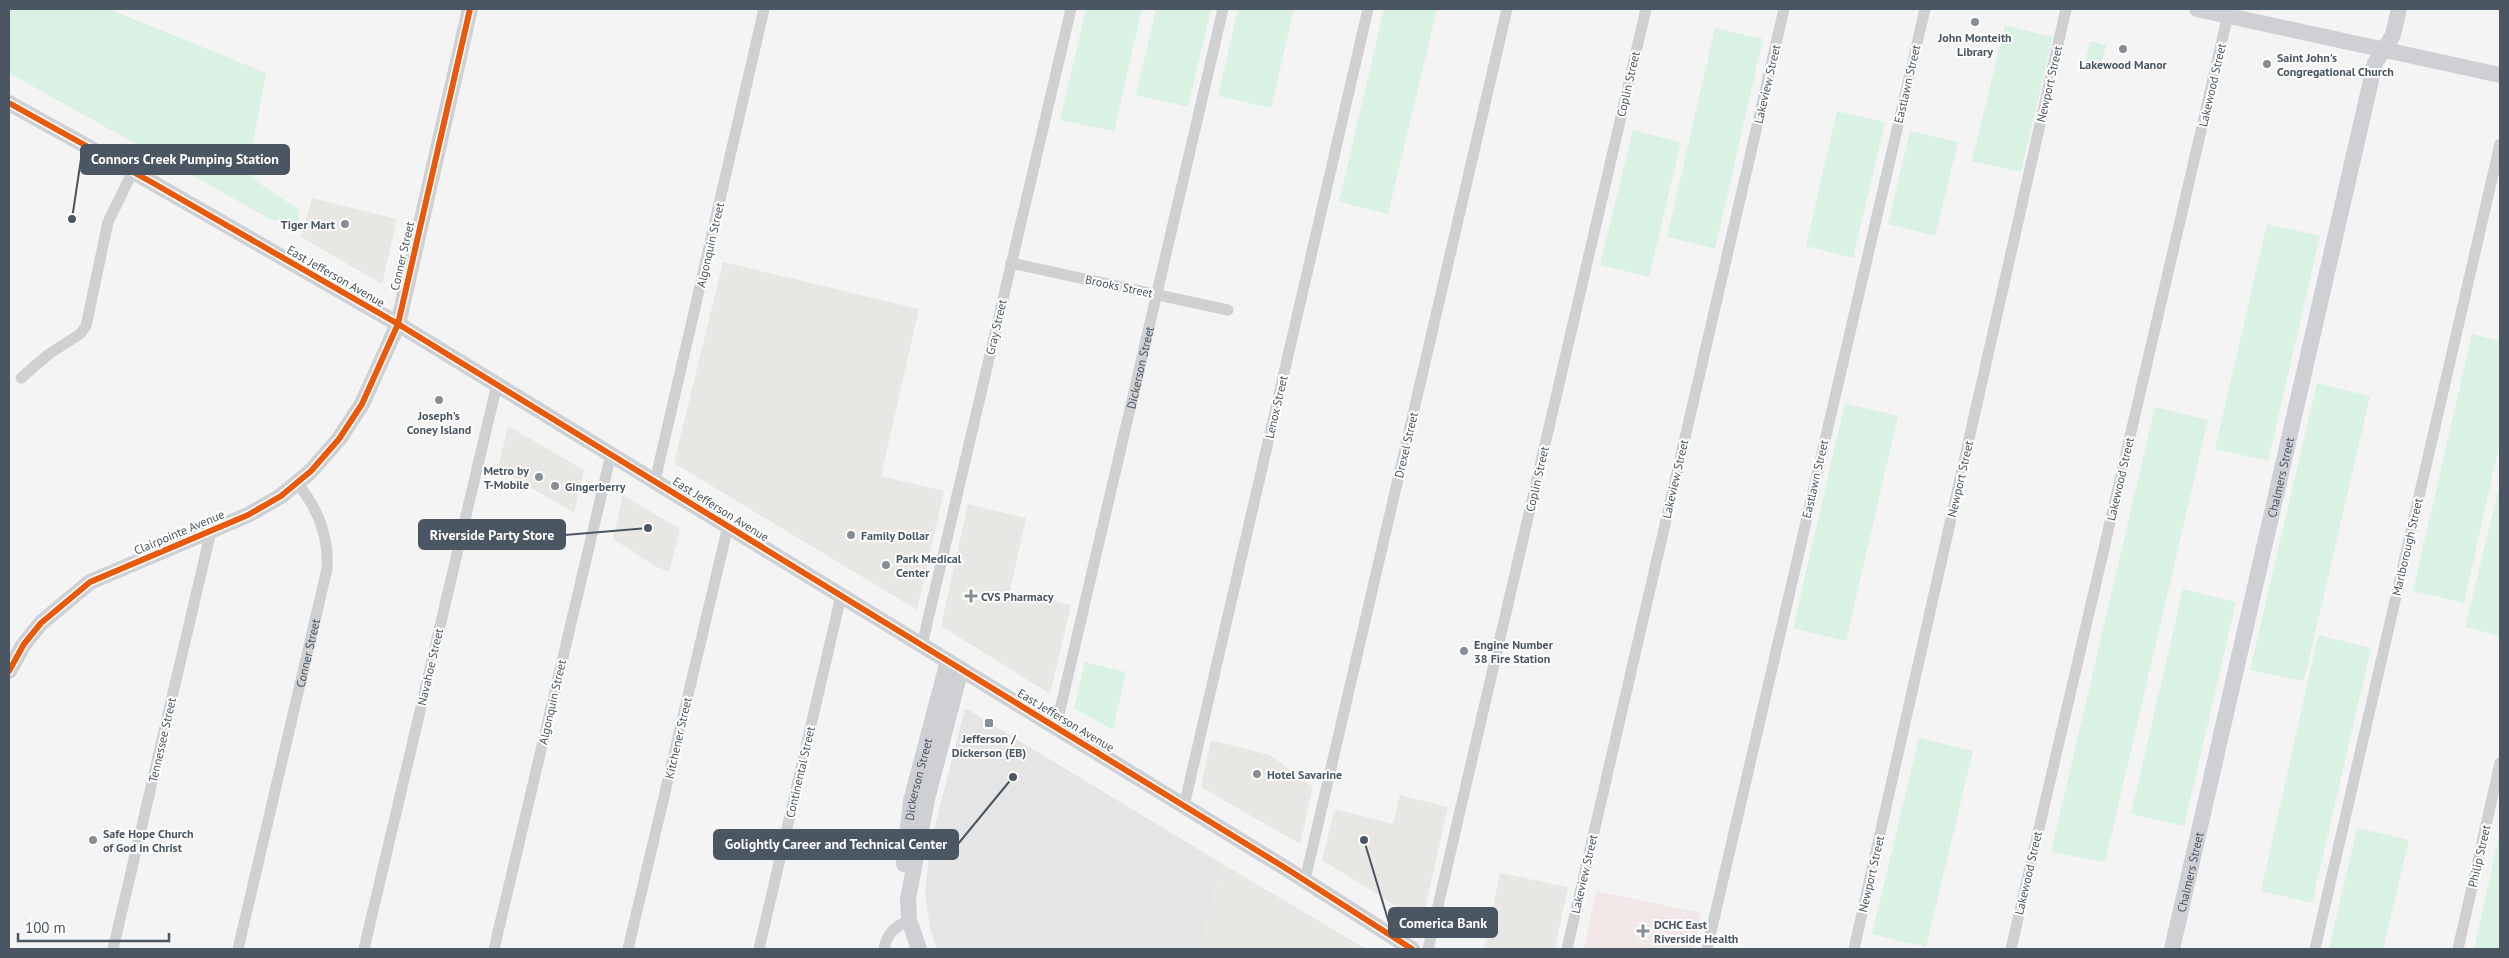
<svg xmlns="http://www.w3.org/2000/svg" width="2509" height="958" font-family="'PT Sans',sans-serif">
<rect width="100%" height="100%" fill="#f4f4f4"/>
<g fill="#e8e7e3">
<path d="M 312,198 L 397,219 L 382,284 L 301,237 Z"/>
<path d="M 723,262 L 919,309 L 881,476 L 944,491 L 917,610 L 674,463 Z"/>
<path d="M 508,426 L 584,470 L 574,513 L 498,468 Z"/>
<path d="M 623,495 L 680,529 L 669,572 L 655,566 L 613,539 Z"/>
<path d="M 968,504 L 1026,518 L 1010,591 L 1071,605 L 1050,694 L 941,626 Z"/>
<path d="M 1211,740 L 1270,755 L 1313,787 L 1300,844 L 1201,787 Z"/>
<path d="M 1400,795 L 1448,807 L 1422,922 L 1322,860 L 1335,809 L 1393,824 Z"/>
<path d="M 1221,863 L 1366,949 L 1200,949 Z"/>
<path d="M 1500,873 L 1568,887 L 1555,949 L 1484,949 Z"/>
</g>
<path fill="#e6e5e6" d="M 965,708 L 1221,863 L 1200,949 L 937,949 L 931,932 L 925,894 L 930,846 Z"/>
<path fill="#f1e7e6" d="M 1596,891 L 1701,913 L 1694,949 L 1584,949 Z"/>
<g fill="#d9f2e3">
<path d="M 9,9 L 109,9 L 266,73 L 248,171 L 262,185 L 299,210 L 298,222 L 270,219 L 9,73 Z"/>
<path d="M 1086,9 L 1142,9 L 1114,131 L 1060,120 Z"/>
<path d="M 1156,9 L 1211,9 L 1188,107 L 1136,95 Z"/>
<path d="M 1238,9 L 1294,9 L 1271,108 L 1218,96 Z"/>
<path d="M 1384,9 L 1437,9 L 1388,214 L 1339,202 Z"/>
<path d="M 2005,25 L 2053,37 L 2021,172 L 1972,161 Z"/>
<path d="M 1715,28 L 1763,39 L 1715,249 L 1667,237 Z"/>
<path d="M 2090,41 L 2106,45 L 2101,66 L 2085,62 Z"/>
<path d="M 1837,111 L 1885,122 L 1853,258 L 1806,246 Z"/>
<path d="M 1633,130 L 1681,142 L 1649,277 L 1600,265 Z"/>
<path d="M 1910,131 L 1958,142 L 1935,236 L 1888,224 Z"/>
<path d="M 2267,224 L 2320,236 L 2268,461 L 2215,449 Z"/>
<path d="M 2472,334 L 2500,341 L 2500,442 L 2464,603 L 2413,591 Z"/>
<path d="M 2317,383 L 2370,396 L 2304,681 L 2250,670 Z"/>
<path d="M 1845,403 L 1898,416 L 1846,641 L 1793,628 Z"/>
<path d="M 2155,407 L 2208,420 L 2105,862 L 2051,852 Z"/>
<path d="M 2498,492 L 2500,493 L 2500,636 L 2465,627 Z"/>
<path d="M 2183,589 L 2236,602 L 2184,826 L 2131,814 Z"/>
<path d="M 2318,635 L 2371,648 L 2312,903 L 2261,891 Z"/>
<path d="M 1085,662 L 1126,672 L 1113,730 L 1074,708 Z"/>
<path d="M 1919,738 L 1973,751 L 1926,947 L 1872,934 Z"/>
<path d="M 2357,828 L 2409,840 L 2383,949 L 2329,949 Z"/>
<path d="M 2500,831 L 2500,949 L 2474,949 Z"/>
</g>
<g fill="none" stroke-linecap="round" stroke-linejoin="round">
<g stroke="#ced0d2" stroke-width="11">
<path d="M 1011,263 L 1228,310"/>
<path d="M 21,378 L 49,354 L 80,334 L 86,326 L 108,222 L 133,171"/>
<path d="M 655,481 L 764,9"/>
<path d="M 922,645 L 1071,9"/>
<path id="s1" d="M 1056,727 L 1223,9"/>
<path d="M 1184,806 L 1368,9"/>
<path d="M 1305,880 L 1507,9"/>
<path d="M 113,949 L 211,531"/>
<path id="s2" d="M 238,949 L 327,569 C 329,536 318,508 297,483"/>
<path d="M 364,949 L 497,384"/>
<path d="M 494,949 L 611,454"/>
<path d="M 628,949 L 728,526"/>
<path d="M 759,949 L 841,596"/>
<path d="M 884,949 C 887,933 895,927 909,920"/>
<path d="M 1428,949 L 1646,9"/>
<path d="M 1567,949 L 1784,9"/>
<path d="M 1707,949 L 1925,9"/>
<path d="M 1854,949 L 2066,9"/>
<path d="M 2011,949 L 2229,10"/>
<path d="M 2315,949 L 2500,144"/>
<path d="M 2458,949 L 2500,763"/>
</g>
<g stroke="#ced0d4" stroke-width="16">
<path d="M 2197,9 L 2500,75"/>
<path d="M 9,103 L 153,183 L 398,324 L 1287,869 L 1412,949"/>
<path d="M 9,671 L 24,644 L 41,623 L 90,582 L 248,515 L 281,496 L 311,471 L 339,439 L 362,404 L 398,324 L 470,9"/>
<path id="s3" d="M 904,864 L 911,801 L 948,661"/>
<path d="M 919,949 L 909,920 L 908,899 L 927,799 L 961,669"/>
<path id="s4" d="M 2172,949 L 2375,63 L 2393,35 L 2399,9"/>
</g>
<g stroke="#fff" stroke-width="9">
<g id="cycleway">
<path d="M 9,103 L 153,183 L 398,324 L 1287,869 L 1412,949"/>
<path d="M 9,671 L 24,644 L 41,623 L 90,582 L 248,515 L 281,496 L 311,471 L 339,439 L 362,404 L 398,324 L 470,9"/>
</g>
</g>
<use href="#cycleway" stroke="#e8590c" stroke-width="6"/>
</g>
<g fill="#868d94" stroke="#fff" stroke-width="2">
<circle cx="1975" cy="22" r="5"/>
<circle cx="2123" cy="49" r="5"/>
<circle cx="2267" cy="64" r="5"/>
<circle cx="345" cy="224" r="5"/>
<circle cx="439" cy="400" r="5"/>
<circle cx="539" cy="477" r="5"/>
<circle cx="555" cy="486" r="5"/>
<circle cx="851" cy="535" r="5"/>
<circle cx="886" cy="565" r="5"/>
<path d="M968.5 588.5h5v5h5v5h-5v5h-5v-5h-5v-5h5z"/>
<circle cx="1464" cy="651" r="5"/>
<rect x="984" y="718" width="10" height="10" rx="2.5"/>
<circle cx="1257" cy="774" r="5"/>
<circle cx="93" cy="840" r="5"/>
<path d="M1640.5 923.5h5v5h5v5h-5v5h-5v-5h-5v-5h5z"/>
</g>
<g text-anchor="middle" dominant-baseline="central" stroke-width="4" stroke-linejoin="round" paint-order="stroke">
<g font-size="12" font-weight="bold" fill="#4a5661" stroke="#fff" text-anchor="start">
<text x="1975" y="37" text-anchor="middle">John Monteith<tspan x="1975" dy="14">Library</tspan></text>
<text x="2277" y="57">Saint John's<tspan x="2277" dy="14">Congregational Church</tspan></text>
<text x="2123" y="64" text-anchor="middle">Lakewood Manor</text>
<text x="335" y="224" text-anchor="end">Tiger Mart</text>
<text x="439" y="415" text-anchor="middle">Joseph's<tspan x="439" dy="14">Coney Island</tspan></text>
<text x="529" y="470" text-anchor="end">Metro by<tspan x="529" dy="14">T-Mobile</tspan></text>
<text x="565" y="486">Gingerberry</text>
<text x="861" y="535">Family Dollar</text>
<text x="896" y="558">Park Medical<tspan x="896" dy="14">Center</tspan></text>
<text x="981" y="596">CVS Pharmacy</text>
<text x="1474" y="644">Engine Number<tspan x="1474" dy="14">38 Fire Station</tspan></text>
<text x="989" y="738" text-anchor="middle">Jefferson /<tspan x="989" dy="14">Dickerson (EB)</tspan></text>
<text x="1267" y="774">Hotel Savarine</text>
<text x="103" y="833">Safe Hope Church<tspan x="103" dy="14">of God in Christ</tspan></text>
<text x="1654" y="924">DCHC East<tspan x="1654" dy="14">Riverside Health</tspan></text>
</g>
<g font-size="12" fill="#4a5661" stroke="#fff">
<text transform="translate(1628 84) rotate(-77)">Coplin Street</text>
<text transform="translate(1767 84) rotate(-77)">Lakeview Street</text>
<text transform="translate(1907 84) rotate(-77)">Eastlawn Street</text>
<text transform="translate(2049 84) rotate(-77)">Newport Street</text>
<text transform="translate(2212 85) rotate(-77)">Lakewood Street</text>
<text transform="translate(710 245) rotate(-77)">Algonquin Street</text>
<text transform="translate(402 256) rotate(-77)">Conner Street</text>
<text transform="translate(336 276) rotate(30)">East Jefferson Avenue</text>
<text transform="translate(1119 286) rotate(12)">Brooks Street</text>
<text transform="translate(996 327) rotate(-77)">Gray Street</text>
<text stroke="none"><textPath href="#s1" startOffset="369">Dickerson Street</textPath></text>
<text transform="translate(1276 407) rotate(-77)">Lenox Street</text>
<text transform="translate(1406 445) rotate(-77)">Drexel Street</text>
<text stroke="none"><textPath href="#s4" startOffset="484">Chalmers Street</textPath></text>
<text transform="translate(1537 479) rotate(-77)">Coplin Street</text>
<text transform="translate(1675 479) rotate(-77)">Lakeview Street</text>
<text transform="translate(1815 479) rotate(-77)">Eastlawn Street</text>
<text transform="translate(1960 479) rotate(-77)">Newport Street</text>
<text transform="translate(2120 479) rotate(-77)">Lakewood Street</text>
<text transform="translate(721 509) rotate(32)">East Jefferson Avenue</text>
<text transform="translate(179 532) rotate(-23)">Clairpointe Avenue</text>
<text transform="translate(2407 547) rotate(-77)">Marlborough Street</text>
<text stroke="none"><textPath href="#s2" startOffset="304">Conner Street</textPath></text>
<text transform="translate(430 667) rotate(-77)">Navahoe Street</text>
<text transform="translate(552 702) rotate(-77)">Algonquin Street</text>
<text transform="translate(1066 720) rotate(31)">East Jefferson Avenue</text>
<text transform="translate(678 738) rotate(-77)">Kitchener Street</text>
<text transform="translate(162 740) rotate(-77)">Tennessee Street</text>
<text transform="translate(800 772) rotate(-77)">Continental Street</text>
<text stroke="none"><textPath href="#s3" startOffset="86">Dickerson Street</textPath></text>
<text transform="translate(2479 856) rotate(-77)">Philip Street</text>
<text stroke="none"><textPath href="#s4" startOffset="79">Chalmers Street</textPath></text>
<text transform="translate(2028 873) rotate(-77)">Lakewood Street</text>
<text transform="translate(1584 874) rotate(-77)">Lakeview Street</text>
<text transform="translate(1871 874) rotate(-77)">Newport Street</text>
</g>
</g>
<path fill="none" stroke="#4a5661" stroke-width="2" d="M72 219L81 159M648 528L565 535M1013 777L958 844M1364 840L1389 923"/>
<g fill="#4a5661" stroke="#fff" stroke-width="2">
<circle cx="72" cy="219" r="5"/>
<circle cx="648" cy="528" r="5"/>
<circle cx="1013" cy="777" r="5"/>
<circle cx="1364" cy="840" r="5"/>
</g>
<g fill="#4a5661" stroke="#4a5661" stroke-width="2">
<rect x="81" y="145" width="208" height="29" rx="5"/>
<rect x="419" y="520" width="146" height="29" rx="5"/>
<rect x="714" y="830" width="244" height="29" rx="5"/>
<rect x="1389" y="908" width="108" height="29" rx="5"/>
</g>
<g font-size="14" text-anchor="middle" font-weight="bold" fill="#fff">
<text x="185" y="164">Connors Creek Pumping Station</text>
<text x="492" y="540">Riverside Party Store</text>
<text x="836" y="849">Golightly Career and Technical Center</text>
<text x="1443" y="928">Comerica Bank</text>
</g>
<rect width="2509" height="958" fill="none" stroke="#4a5661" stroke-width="20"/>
<path d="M18 933v8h151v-8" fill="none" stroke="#4a5661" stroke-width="2.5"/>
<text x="25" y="933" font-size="15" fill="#4a5661" stroke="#ffffff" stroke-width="4" paint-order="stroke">100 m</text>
</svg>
